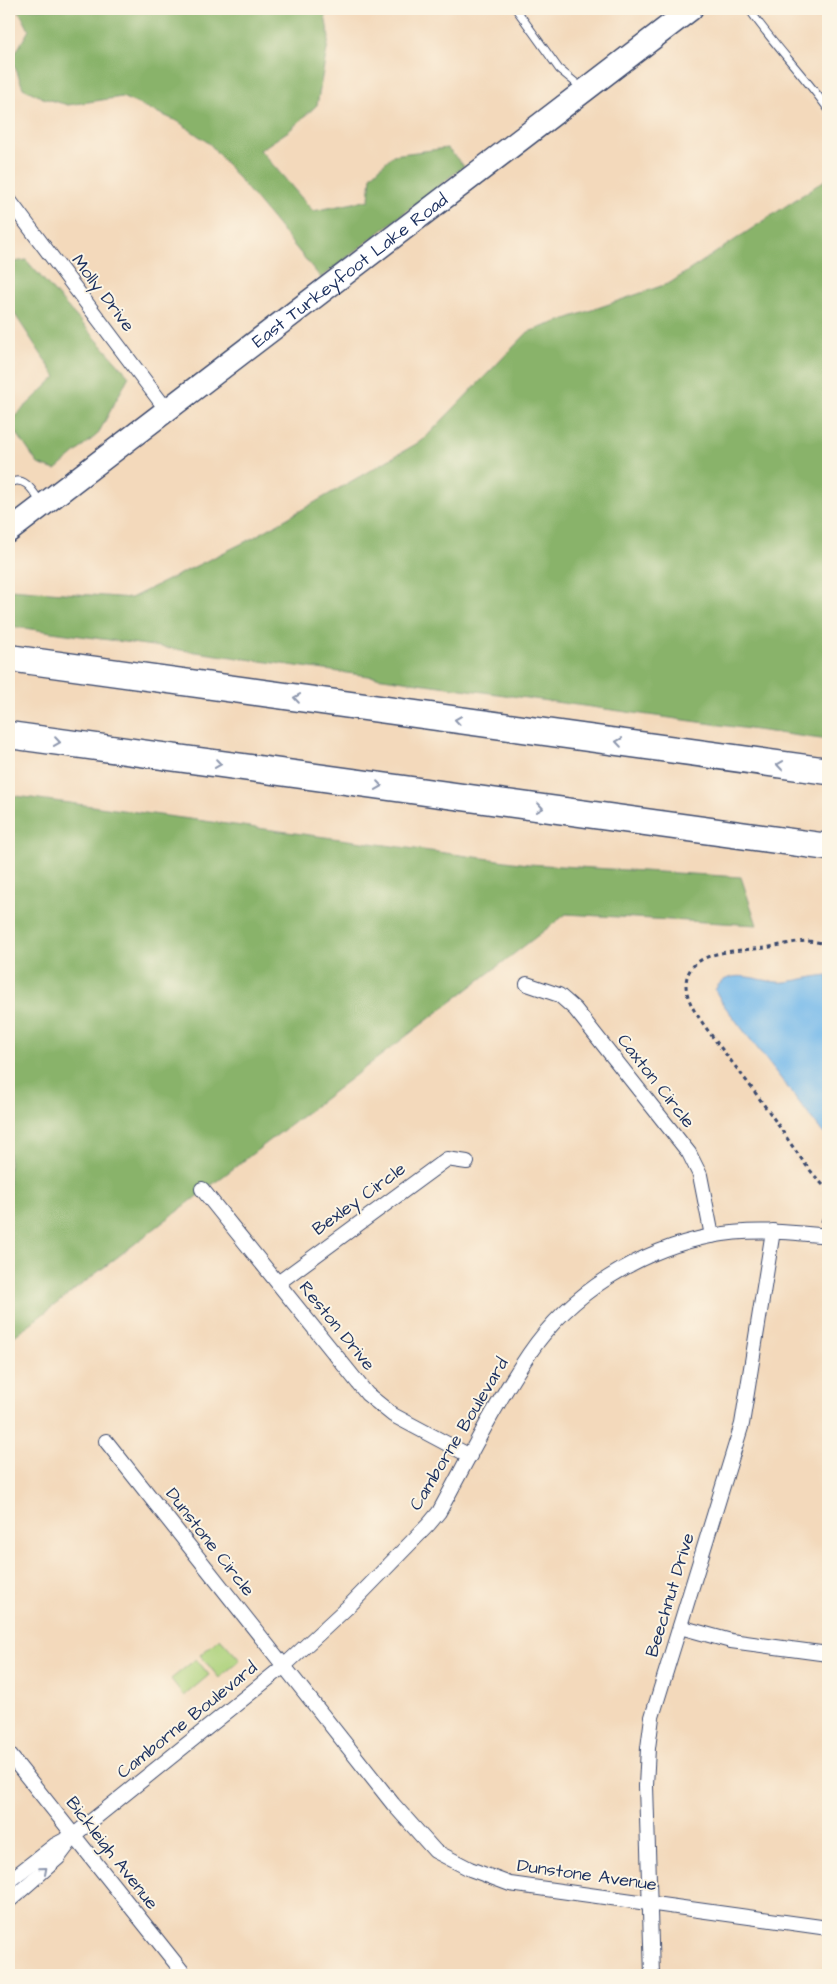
<svg xmlns="http://www.w3.org/2000/svg" width="837" height="1984" font-family="'Architects Daughter',sans-serif">
<rect width="100%" height="100%" fill="#fcf5e5"/>
<filter id="ink" filterUnits="userSpaceOnUse"><feTurbulence type="fractalNoise" baseFrequency=".02" numOctaves="2"/><feDisplacementMap in="SourceGraphic" scale="10" xChannelSelector="R" yChannelSelector="G"/><feConvolveMatrix kernelMatrix="1 2 1 2 8 2 1 2 1" color-interpolation-filters="sRGB"/></filter>
<filter id="wash" filterUnits="userSpaceOnUse"><feTurbulence type="fractalNoise" baseFrequency=".0096" numOctaves="4" result="noise"/><feDisplacementMap in="SourceGraphic" scale="20" xChannelSelector="R" yChannelSelector="G"/><feGaussianBlur stdDeviation="1.12" result="paint"/><feColorMatrix in="noise" values="0 0 0 0 0 0 0 0 0 0 0 0 0 0 0 0 0 1.4 0 .05"/><feComposite in="paint" operator="in"/></filter>
<g filter="url(#wash)">
<rect width="100%" height="100%" fill="#f3d9bb"/>
<g fill="#acd17a" stroke="#64806c">
<path d="M 220,1638 L 240,1660 L 219,1678 L 200,1655 Z"/>
<path d="M 196,1659 L 209,1675 L 184,1696 L 171,1679 Z"/>
</g>
<g fill="#89b36a" stroke="#527164">
<path d="M 18,9 L 324,9 L 329,38 L 317,105 L 290,130 L 260,150 L 313,211 L 369,200 L 371,176 L 393,155 L 447,148 L 464,166 L 321,278 L 210,144 L 179,122 L 122,97 L 68,105 L 43,98 L 23,88 L 12,59 L 29,30 Z"/>
<path d="M 828,178 L 828,740 L 9,626 L 9,589 L 131,598 L 251,539 L 423,440 L 528,332 L 670,283 Z"/>
<path d="M 26,260 L 129,376 L 98,434 L 55,470 L 38,464 L 9,422 L 56,377 L 14,313 L 9,318 L 9,263 Z"/>
<path d="M 9,795 L 528,864 L 741,877 L 757,925 L 566,914 L 9,1340 Z"/>
</g>
<path fill="#74b9eb" stroke="#4874a4" d="M 828,975 L 828,1138 L 823,1133 L 723,1004 L 715,990 C 730,963 763,985 786,982 C 801,980 814,976 828,975 Z"/>
</g>
<g filter="url(#ink)">
<g fill="none" stroke-linecap="round" stroke-linejoin="round">
<g stroke="#3b486c" stroke-width="9">
<g id="service">
<path d="M 516,9 L 559,69 L 582,88"/>
<path d="M 749,9 C 773,44 803,74 828,109"/>
<path d="M 9,483 C 25,475 33,491 41,503"/>
</g>
</g>
<g stroke="#3b486c" stroke-width="16">
<g id="minor">
<path d="M 9,200 L 166,409"/>
<path d="M 527,984 L 559,995 L 575,1009 L 689,1153 L 700,1175 L 712,1236"/>
<path d="M 202,1189 L 367,1394 L 393,1415 L 470,1456"/>
<path d="M 278,1283 L 447,1159 L 467,1162"/>
<path d="M 106,1441 L 393,1804 L 435,1851 L 470,1869 L 510,1884 L 828,1928"/>
<path d="M 680,1627 L 731,1641 L 828,1654"/>
<path d="M 9,1754 L 185,1975"/>
<path d="M 9,1881 L 55,1845 L 74,1835 L 284,1666 L 351,1604 L 429,1524 L 439,1512 C 468,1459 495,1404 529,1354 C 570,1293 639,1250 711,1236 C 750,1228 790,1232 828,1236"/>
<path d="M 9,1901 L 58,1858 L 73,1838"/>
<path d="M 652,1975 L 646,1786 L 648,1748 L 652,1717 L 742,1424 L 773,1231"/>
</g>
</g>
<g stroke="#3b486c" stroke-width="25">
<g id="primary">
<path id="s1" d="M 9,531 L 691,9"/>
</g>
</g>
<g stroke="#3b486c" stroke-width="29">
<g id="motorway">
<path d="M 9,658 L 828,771"/>
<path d="M 9,735 L 828,847"/>
</g>
</g>
<g stroke="#3b486c" stroke-width="3" stroke-dasharray="4 4" stroke-linecap="butt">
<path d="M 828,944 C 821,943 813,941 806,941 C 792,942 778,946 764,948 C 740,951 686,949 686,985 C 686,993 690,1003 694,1010 C 715,1043 742,1073 764,1105 C 785,1133 802,1165 828,1190"/>
<path d="M 822,1222 L 824,1215 L 828,1209"/>
</g>
<use href="#service" stroke="#fff" stroke-width="7"/>
<use href="#minor" stroke="#fff" stroke-width="14"/>
<use href="#primary" stroke="#fff" stroke-width="22"/>
<use href="#motorway" stroke="#fff" stroke-width="26"/>
</g>
<defs><path id="oneway-chevron" d="M-2-3.5L2.5 0L-2 3.5" fill="none" stroke-width="1.6" stroke-linecap="round" stroke-linejoin="round" transform="scale(1.25)"/></defs>
<g stroke="#8d97ae">
<use href="#oneway-chevron" transform="translate(297 698) rotate(-172)"/>
<use href="#oneway-chevron" transform="translate(458 720) rotate(-172)"/>
<use href="#oneway-chevron" transform="translate(57 742) rotate(8)"/>
<use href="#oneway-chevron" transform="translate(619 742) rotate(-172)"/>
<use href="#oneway-chevron" transform="translate(218 764) rotate(8)"/>
<use href="#oneway-chevron" transform="translate(780 765) rotate(-172)"/>
<use href="#oneway-chevron" transform="translate(379 786) rotate(8)"/>
<use href="#oneway-chevron" transform="translate(540 808) rotate(8)"/>
<use href="#oneway-chevron" transform="translate(44 1870) rotate(-41)"/>
</g>
</g>
<g text-anchor="middle" dominant-baseline="central" stroke-width="4" stroke-linejoin="round" paint-order="stroke">
<g font-size="18" fill="#1b2f5e" stroke="#fcf5e5">
<text stroke="none"><textPath href="#s1" startOffset="429">East Turkeyfoot Lake Road</textPath></text>
<text transform="translate(103 293) rotate(53)">Molly Drive</text>
<text transform="translate(656 1081) rotate(52)">Caxton Circle</text>
<text transform="translate(359 1199) rotate(-36)">Bexley Circle</text>
<text transform="translate(337 1326) rotate(51)">Reston Drive</text>
<text transform="translate(459 1434) rotate(-59)">Camborne Boulevard</text>
<text transform="translate(210 1542) rotate(52)">Dunstone Circle</text>
<text transform="translate(670 1595) rotate(-73)">Beechnut Drive</text>
<text transform="translate(187 1720) rotate(-39)">Camborne Boulevard</text>
<text transform="translate(112 1853) rotate(52)">Bickleigh Avenue</text>
<text transform="translate(587 1875) rotate(8)">Dunstone Avenue</text>
</g>
</g>
<rect width="837" height="1984" fill="none" stroke="#fcf5e5" stroke-width="30"/>
</svg>
